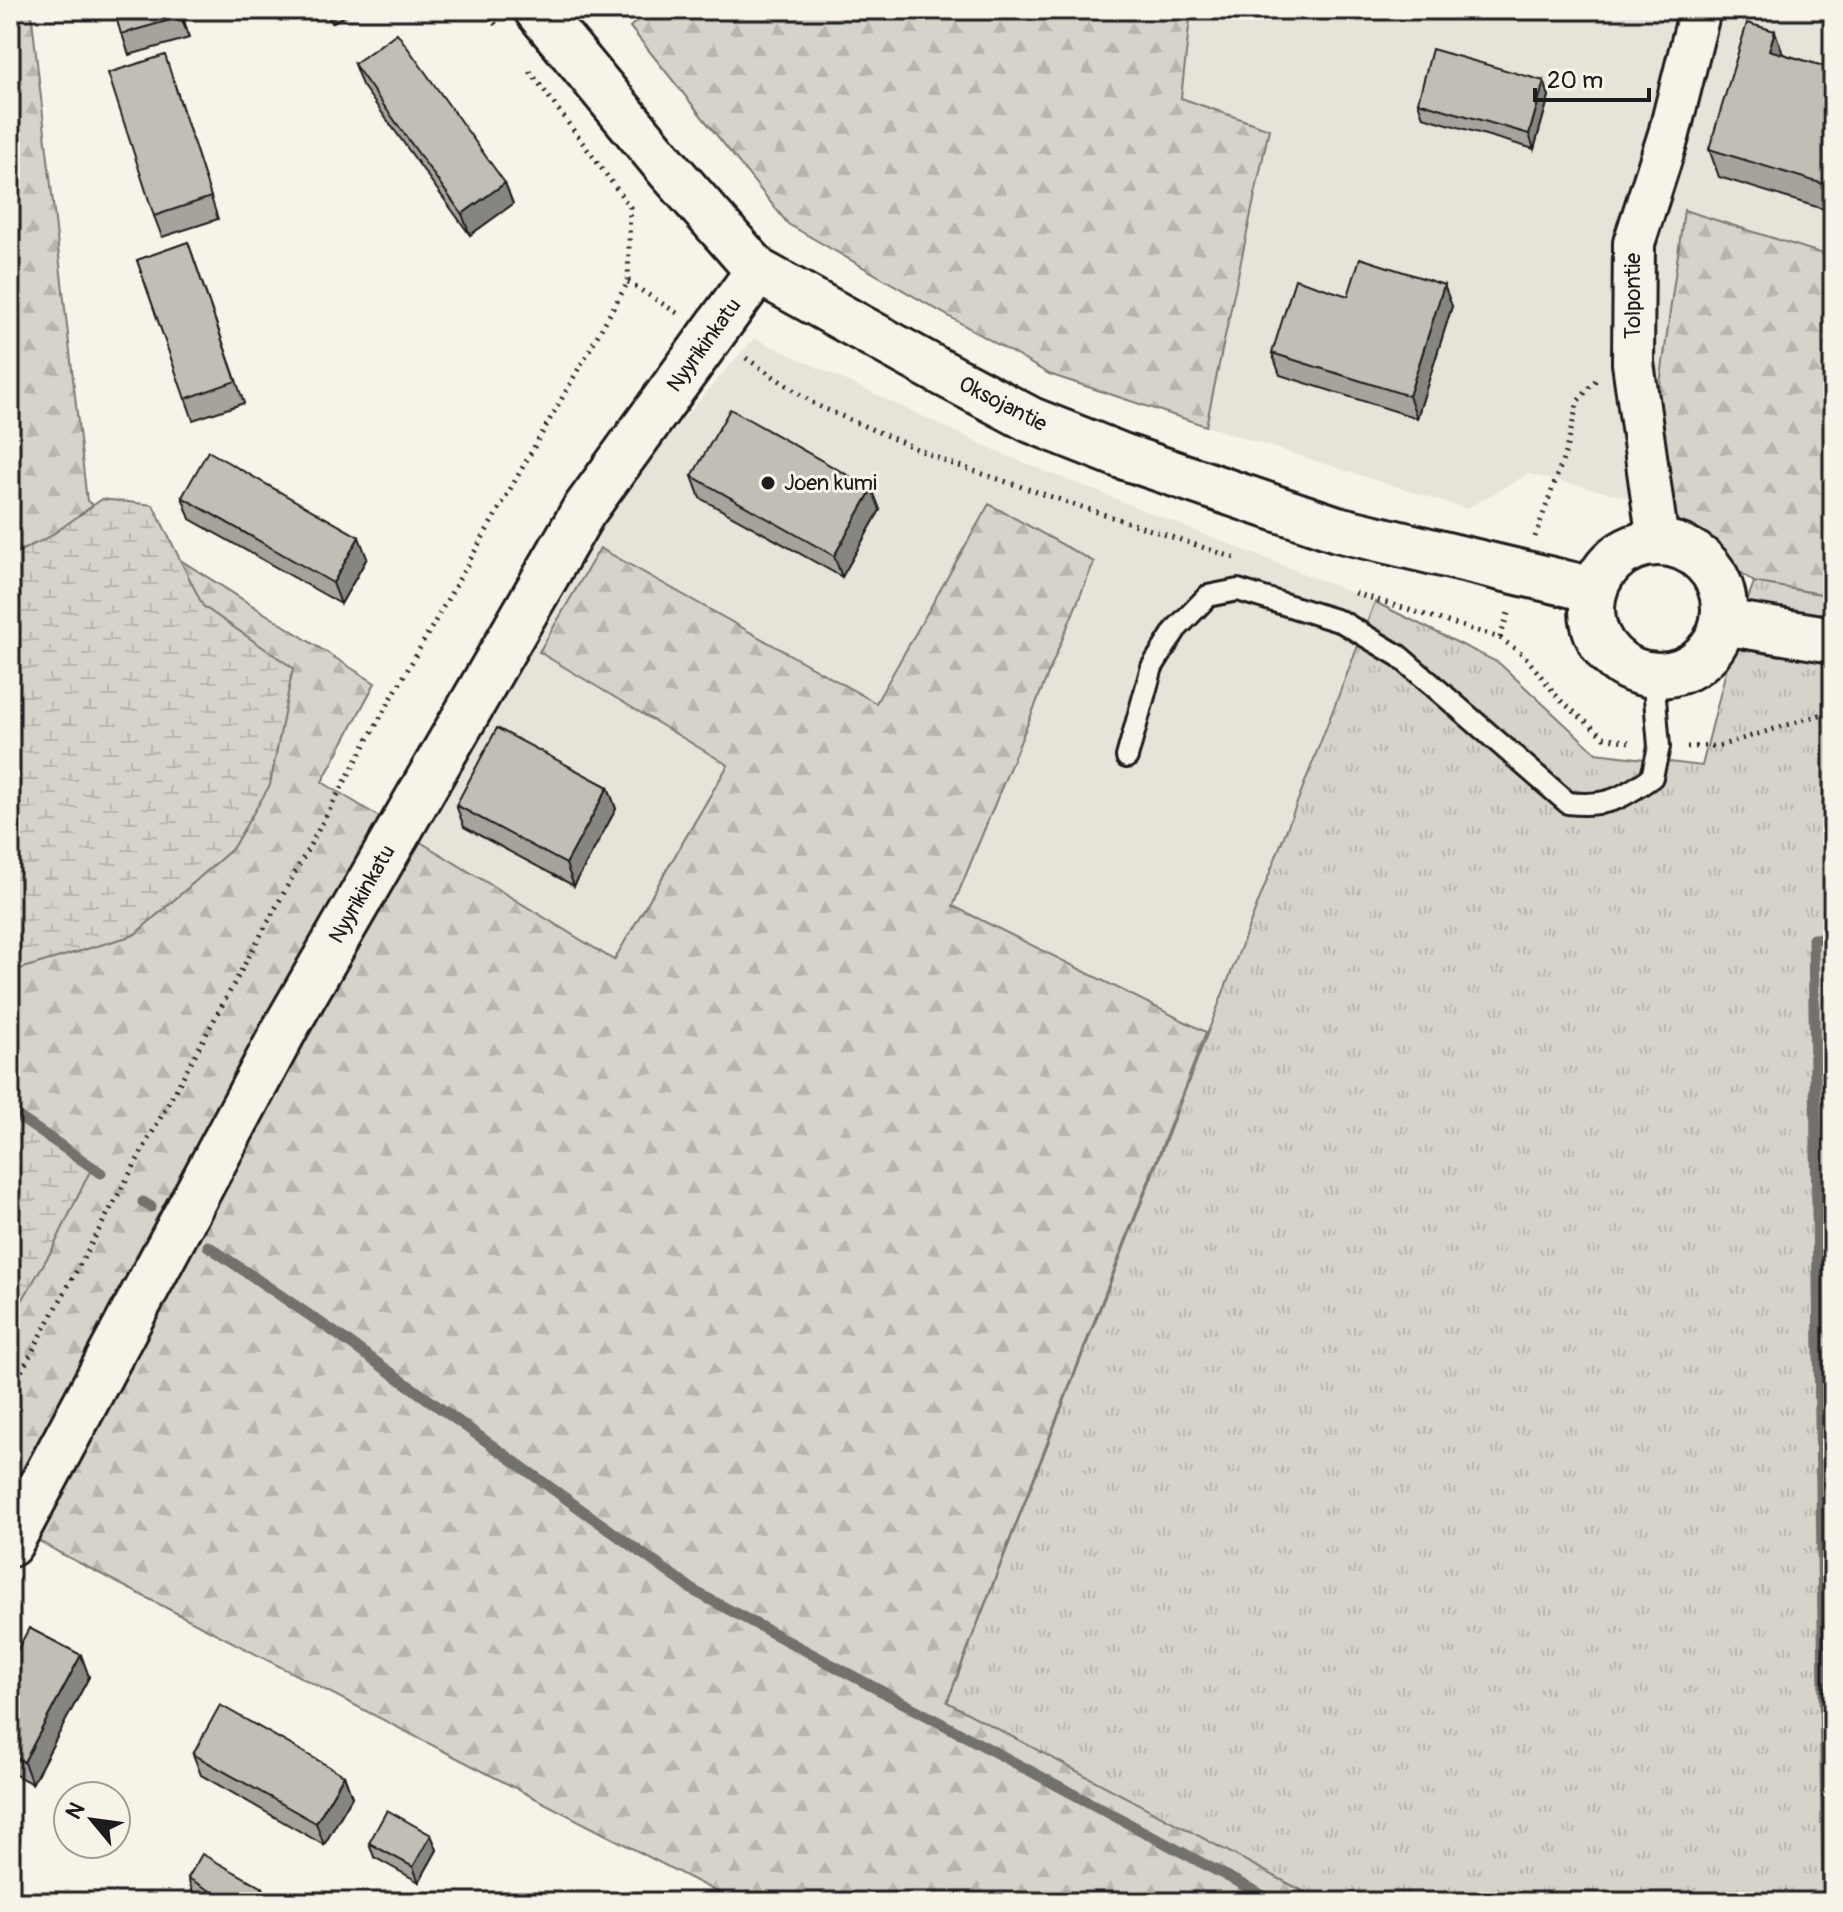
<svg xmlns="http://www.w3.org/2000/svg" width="1843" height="1912" font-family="Pangolin,sans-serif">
<defs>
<pattern id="grass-tufts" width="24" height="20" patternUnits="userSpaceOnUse" patternTransform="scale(2)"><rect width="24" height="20" fill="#d7d3cb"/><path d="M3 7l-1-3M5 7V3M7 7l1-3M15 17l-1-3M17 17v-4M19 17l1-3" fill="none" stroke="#b8b5ae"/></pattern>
<pattern id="forest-firs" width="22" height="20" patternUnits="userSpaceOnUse" patternTransform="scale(2)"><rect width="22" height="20" fill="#d7d3cb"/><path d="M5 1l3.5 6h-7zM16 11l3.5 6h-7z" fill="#b8b5ae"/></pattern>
<pattern id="wetland-marsh" width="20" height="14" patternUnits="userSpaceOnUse" patternTransform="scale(2)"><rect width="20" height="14" fill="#d7d3cb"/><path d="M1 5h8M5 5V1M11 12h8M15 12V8" fill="none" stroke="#b8b5ae"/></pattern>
</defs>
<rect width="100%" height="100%" fill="#f7f3e8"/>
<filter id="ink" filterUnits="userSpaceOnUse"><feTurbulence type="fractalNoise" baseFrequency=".0125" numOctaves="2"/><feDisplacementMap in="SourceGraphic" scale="16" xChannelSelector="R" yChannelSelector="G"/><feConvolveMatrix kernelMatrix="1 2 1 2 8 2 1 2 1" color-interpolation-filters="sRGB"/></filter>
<g filter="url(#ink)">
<g fill="#e6e3d9">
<path d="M 1191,10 L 1833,10 L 1833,257 L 1684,210 L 1644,501 L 1528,474 L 1466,509 L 1206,426 L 1269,130 L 1181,98 Z"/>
<path d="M 754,338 L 1010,457 L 1375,602 L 1206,1032 L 953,906 L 1093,562 L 989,504 L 876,703 L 601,549 L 540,652 L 728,764 L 615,960 L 411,836 L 599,515 Z"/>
</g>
<path fill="url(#grass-tufts)" stroke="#7a7874" stroke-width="2" d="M 1754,582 L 1833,596 L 1833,1902 L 1323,1902 L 947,1703 L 1375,602 L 1499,663 L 1596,753 L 1702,766 L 1734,639 Z"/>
<g fill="url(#forest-firs)" stroke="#7a7874" stroke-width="2">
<path d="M 10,10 L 31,10 L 87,501 L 375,683 L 322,782 L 614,960 L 728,765 L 539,652 L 600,548 L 876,703 L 989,504 L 1094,562 L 953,906 L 1206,1032 L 947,1702 L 1323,1902 L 736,1902 L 60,1553 L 10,1524 Z"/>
<path d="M 648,10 L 1191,10 L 1181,98 L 1269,129 L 1206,426 L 1049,374 L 788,224 L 630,27 Z"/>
<path d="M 1684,210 L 1833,257 L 1833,596 L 1754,582 L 1644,501 Z"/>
</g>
<g fill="url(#wetland-marsh)" stroke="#7a7874" stroke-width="2">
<path d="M 102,499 L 153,505 L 203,606 L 293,668 L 270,785 L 232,849 L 134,935 L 23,968 L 10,975 L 10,556 L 49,537 Z"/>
<path d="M 10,1111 L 92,1167 L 53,1248 L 10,1321 Z"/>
</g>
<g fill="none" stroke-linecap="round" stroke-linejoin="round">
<g stroke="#72716c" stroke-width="11">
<path d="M 10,1111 L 101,1173"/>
<path d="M 143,1202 L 151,1207"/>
<path d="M 208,1246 L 337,1334 L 696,1592 L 1275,1902"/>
<path d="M 1827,1902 L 1813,939 L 1833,938"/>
</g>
<g stroke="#1c1c1c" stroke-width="26">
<path id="lane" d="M 1127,757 L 1152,667 L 1176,629 L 1208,596 L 1238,590 L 1342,622 L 1399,656 L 1568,803 C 1607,807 1621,799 1652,777 L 1659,747 L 1653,674"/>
</g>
<g stroke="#1c1c1c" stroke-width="46">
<path id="street" d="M 1658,542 L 1633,363 L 1634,243 L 1669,134 L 1700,10"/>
</g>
<g stroke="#1c1c1c" stroke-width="50">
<g id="secondary">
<path d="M 537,10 L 670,171 L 758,271 L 935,369 L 1031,420 L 1122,456 L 1337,529 L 1594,590"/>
<circle cx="1658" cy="609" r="66"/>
<path d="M 1723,622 L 1833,640"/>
<path d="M 10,1544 L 287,1025 L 583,512 L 758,271"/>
</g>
</g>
<g stroke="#1c1c1c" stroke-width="5" stroke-dasharray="2 6" stroke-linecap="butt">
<path d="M 485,10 L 497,26"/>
<path d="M 628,282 L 677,313"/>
<path d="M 746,358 L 816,405 L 947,462 L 1238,559"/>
<path d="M 1535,537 L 1565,454 L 1578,401 L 1596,380"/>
<path d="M 1355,593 L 1500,638 L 1524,655 L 1560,700 L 1604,737 L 1629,742"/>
<path d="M 1500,638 L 1509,610"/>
<path d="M 1687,747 L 1719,746 L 1826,713 L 1833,714"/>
<path d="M 10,1392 L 371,734 L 628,282 L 630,207 L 529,70"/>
</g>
<use href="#lane" stroke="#f7f3e8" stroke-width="20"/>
<use href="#street" stroke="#f7f3e8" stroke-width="40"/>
<use href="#secondary" stroke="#f7f3e8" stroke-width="44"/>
</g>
<g fill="#a5a39c" stroke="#1c1c1c" stroke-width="2">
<path d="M 114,10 L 181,10 L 189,38 L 129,55 Z"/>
<path d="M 325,10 L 356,10 L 332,23 Z"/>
<path d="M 1783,54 L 1833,69 L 1833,212 L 1719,177 L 1709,149 Z"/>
<path d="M 354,64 L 505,183 L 513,204 L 470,235 L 362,85 Z"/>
<path d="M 172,76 L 218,219 L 162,237 L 154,216 Z"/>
<path d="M 1544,81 L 1549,96 L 1534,149 L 1423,117 L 1418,102 Z"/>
<path d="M 188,242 L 244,403 L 193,420 L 137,260 Z"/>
<path d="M 1348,296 L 1452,306 L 1417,418 L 1280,375 L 1272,353 Z"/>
<path d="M 692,476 L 872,489 L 880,510 L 842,577 L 700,498 Z"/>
<path d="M 182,497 L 367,558 L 341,604 L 190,519 Z"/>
<path d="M 608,787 L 616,809 L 574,886 L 464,827 L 456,805 Z"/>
<path d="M 81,1655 L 89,1677 L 32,1784 L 10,1772 L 10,1664 Z"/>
<path d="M 193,1754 L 344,1775 L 352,1797 L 324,1845 L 201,1775 Z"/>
<path d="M 431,1835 L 437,1850 L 419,1882 L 374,1857 L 369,1843 Z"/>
<path d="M 188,1878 L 263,1888 L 268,1902 L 210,1902 L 193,1893 Z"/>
</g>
<g fill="#86857f" stroke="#1c1c1c" stroke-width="2">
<path d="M 179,10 L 181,10 L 189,38 L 181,17 Z"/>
<path d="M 1775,31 L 1785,60 L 1769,50 Z"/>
<path d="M 1544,81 L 1549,96 L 1534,149 L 1529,134 Z"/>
<path d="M 505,183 L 513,204 L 470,235 L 462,214 Z"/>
<path d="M 1444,285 L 1452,306 L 1417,418 L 1409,396 Z"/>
<path d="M 872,489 L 880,510 L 842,577 L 834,556 Z"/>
<path d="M 359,537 L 367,558 L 341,604 L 333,583 Z"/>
<path d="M 608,787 L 616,809 L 574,886 L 566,864 Z"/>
<path d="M 81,1655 L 89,1677 L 32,1784 L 24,1762 Z"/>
<path d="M 344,1775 L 352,1797 L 324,1845 L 316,1823 Z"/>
<path d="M 431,1835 L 437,1850 L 419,1882 L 413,1867 Z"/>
<path d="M 263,1888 L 268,1902 L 255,1902 Z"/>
</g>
<g fill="#c0beb5" stroke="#1c1c1c" stroke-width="2">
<path d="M 114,10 L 179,10 L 181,17 L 121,34 Z"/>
<path d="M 1747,23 L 1775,31 L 1769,50 L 1833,69 L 1833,187 L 1709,149 Z"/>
<path d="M 397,33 L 505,183 L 462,214 L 354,64 Z"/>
<path d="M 1432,49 L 1544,81 L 1529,134 L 1418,102 Z"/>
<path d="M 165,55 L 211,197 L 154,216 L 108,73 Z"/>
<path d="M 188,242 L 236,381 L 185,399 L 137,260 Z"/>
<path d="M 1360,258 L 1444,285 L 1409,396 L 1272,353 L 1295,279 L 1348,296 Z"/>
<path d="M 730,409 L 872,489 L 834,556 L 692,476 Z"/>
<path d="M 208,451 L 359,537 L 333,583 L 182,497 Z"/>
<path d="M 497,728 L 608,787 L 566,864 L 456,805 Z"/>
<path d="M 29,1628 L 81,1655 L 24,1762 L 10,1755 L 10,1664 Z"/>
<path d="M 220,1705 L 344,1775 L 316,1823 L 193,1754 Z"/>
<path d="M 387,1810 L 431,1835 L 413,1867 L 369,1843 Z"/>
<path d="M 202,1854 L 263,1888 L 255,1902 L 230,1902 L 188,1878 Z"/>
<path d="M 86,1897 L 95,1902 L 84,1902 Z"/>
</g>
</g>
<circle fill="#1c1c1c" stroke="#f7f3e8" stroke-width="3" cx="768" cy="483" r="8"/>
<g text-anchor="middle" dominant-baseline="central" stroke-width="6" stroke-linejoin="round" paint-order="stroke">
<g font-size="22" fill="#1c1c1c" stroke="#f7f3e8">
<text transform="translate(1633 296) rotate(-90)">Tolpontie</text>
<text transform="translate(704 345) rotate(-54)">Nyyrikinkatu</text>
<text transform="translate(1003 404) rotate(27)">Oksojantie</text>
<text transform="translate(362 894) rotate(-60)">Nyyrikinkatu</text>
</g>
<g font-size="22" fill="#1c1c1c" stroke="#f7f3e8" text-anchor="start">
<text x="784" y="483">Joen kumi</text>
</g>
</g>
<rect width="1843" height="1912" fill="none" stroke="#f7f3e8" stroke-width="40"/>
<rect x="20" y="20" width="1803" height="1872" fill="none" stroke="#1c1c1c" stroke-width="3" filter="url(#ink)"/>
<g transform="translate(92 1820) rotate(299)"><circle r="38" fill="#f7f3e8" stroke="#9f9d96" stroke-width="2"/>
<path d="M0-6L14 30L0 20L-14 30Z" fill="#1c1c1c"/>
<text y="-12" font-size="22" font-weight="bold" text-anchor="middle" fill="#1c1c1c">N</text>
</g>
<path d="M1535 88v12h114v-12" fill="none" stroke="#1c1c1c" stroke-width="4"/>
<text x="1547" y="88" font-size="24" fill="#1c1c1c" stroke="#f7f3e8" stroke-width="6" paint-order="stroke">20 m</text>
</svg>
